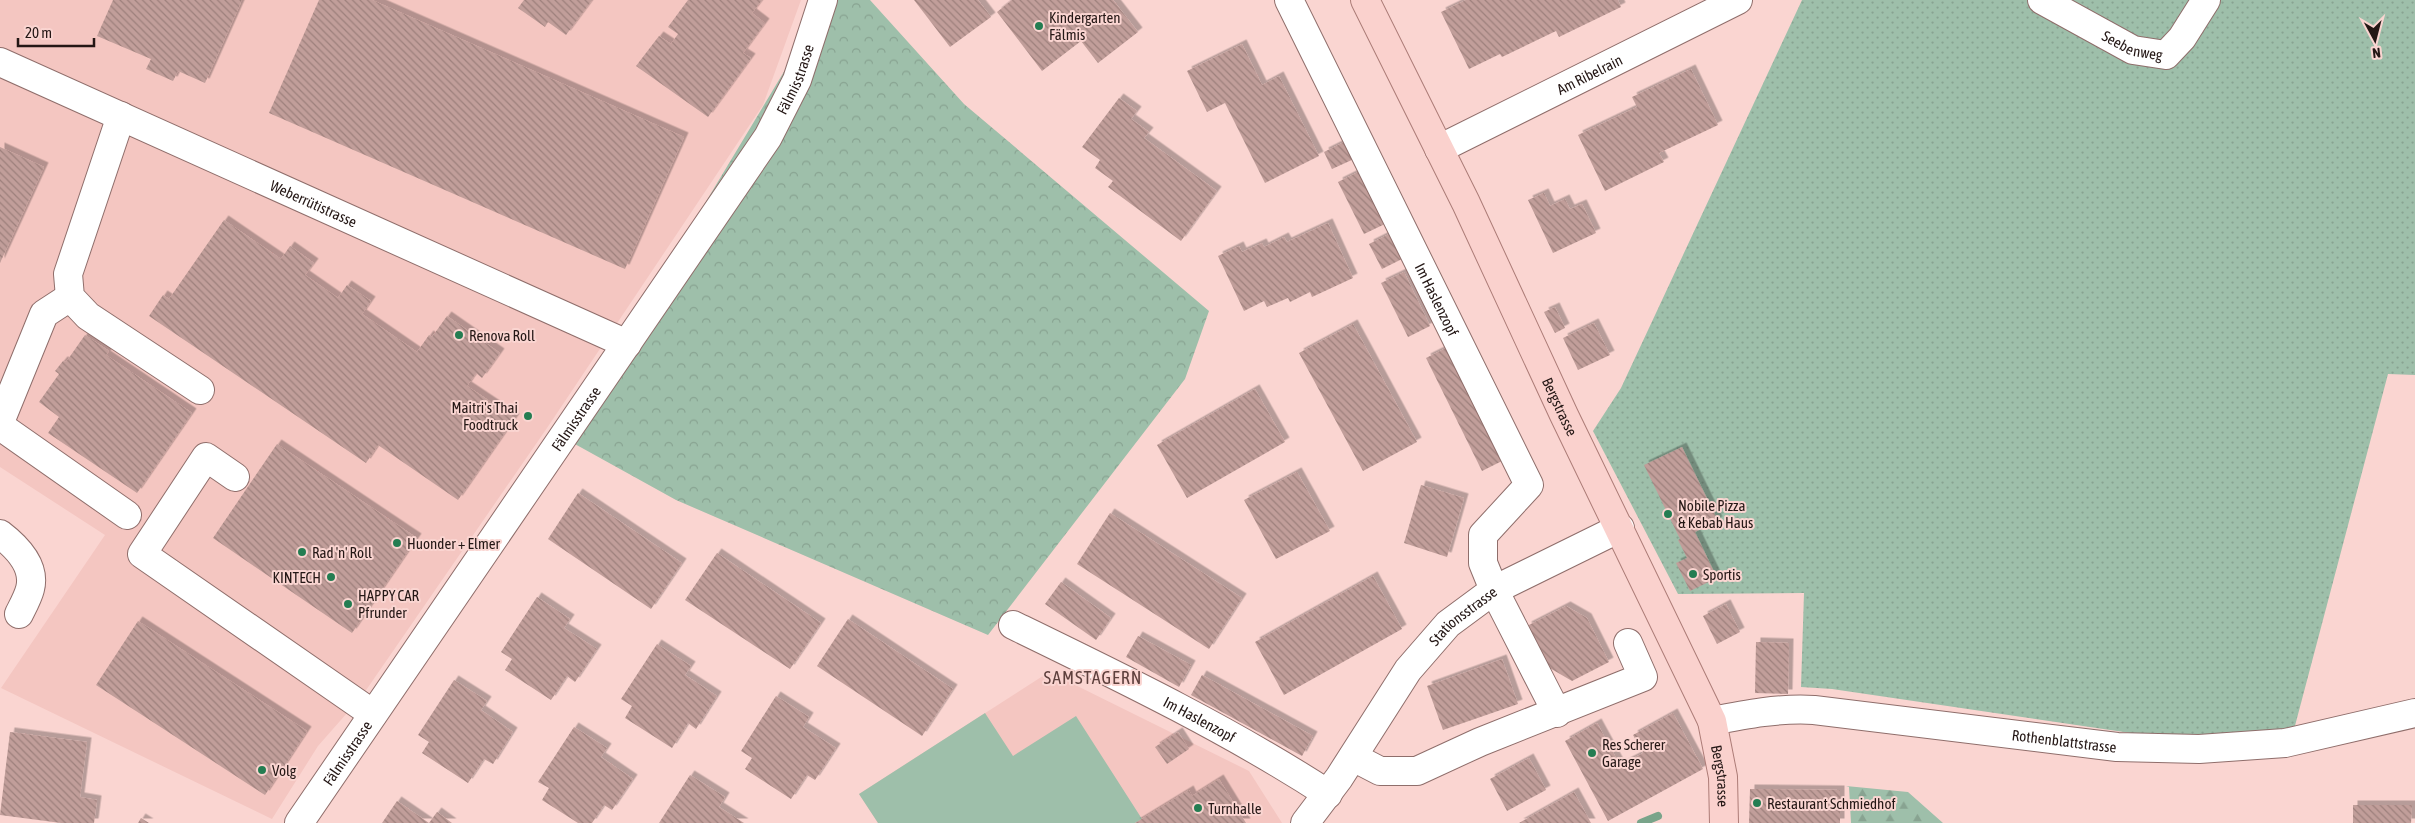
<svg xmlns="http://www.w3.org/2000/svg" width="2415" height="823" font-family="'Asap Condensed',sans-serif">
<defs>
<pattern id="grass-dots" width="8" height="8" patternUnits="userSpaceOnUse" patternTransform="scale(1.25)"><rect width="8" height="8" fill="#9ebfaa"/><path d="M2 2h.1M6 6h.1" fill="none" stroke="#88a391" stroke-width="1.8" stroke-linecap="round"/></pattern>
<pattern id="forest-firs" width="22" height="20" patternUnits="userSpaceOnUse" patternTransform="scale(1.25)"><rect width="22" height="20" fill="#9ebfaa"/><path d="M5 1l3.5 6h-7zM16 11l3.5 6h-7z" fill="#88a391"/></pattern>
<pattern id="park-crowns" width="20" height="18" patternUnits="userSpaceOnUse" patternTransform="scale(1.25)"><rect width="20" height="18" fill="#9ebfaa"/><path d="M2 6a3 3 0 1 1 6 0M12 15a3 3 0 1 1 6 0" fill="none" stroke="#88a391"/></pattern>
<pattern id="building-back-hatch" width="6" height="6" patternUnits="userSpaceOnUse" patternTransform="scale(1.25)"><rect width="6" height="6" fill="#c19e9a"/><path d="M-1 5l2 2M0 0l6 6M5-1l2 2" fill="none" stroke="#9d807c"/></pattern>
<filter id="shadow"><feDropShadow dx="4.5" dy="-4.5" stdDeviation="0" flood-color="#0004"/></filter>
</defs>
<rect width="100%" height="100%" fill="#fad5d1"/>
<g fill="#f4c6c1">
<path d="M 0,0 L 801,0 L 763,105 L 547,428 L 362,696 L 318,746 L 272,819 L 1,688 L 105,535 L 0,467 Z"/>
<path d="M 1049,672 L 1249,771 L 1282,823 L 878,823 L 859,794 Z"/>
</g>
<path fill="url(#grass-dots)" d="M 1802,0 L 2415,0 L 2415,375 L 2388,374 L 2287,756 L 1832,689 L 1801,687 L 1804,593 L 1678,594 L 1593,431 L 1621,388 Z"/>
<path fill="url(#forest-firs)" d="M 1846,786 L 1908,792 L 1943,823 L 1851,823 L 1849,787 Z"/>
<path fill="url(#park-crowns)" d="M 827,0 L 870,0 L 964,104 L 1209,311 L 1185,379 L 988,635 L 676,500 L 564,438 Z"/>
<path fill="#9ebfaa" d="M 985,713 L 1013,756 L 1076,716 L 1142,819 L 1135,823 L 878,823 L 859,794 Z"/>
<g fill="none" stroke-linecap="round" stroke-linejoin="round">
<path stroke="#79a48a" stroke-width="8" d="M 1641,823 L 1658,816"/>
</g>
<g fill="url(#building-back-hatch)" filter="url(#shadow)">
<path d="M 113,0 L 242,0 L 205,83 L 178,71 L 173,81 L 146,69 L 151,59 L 97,36 Z"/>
<path d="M 319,0 L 372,0 L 684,137 L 625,269 L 269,113 Z"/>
<path d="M 524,0 L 592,0 L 566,35 L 548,22 L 545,27 L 518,8 Z"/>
<path d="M 688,0 L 762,0 L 752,13 L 765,23 L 743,53 L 751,58 L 708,117 L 636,66 L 659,36 L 671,44 L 678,34 L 668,27 Z"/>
<path d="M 914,0 L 978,0 L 991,17 L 950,47 Z"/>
<path d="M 1012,0 L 1113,0 L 1138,32 L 1098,63 L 1081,41 L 1042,71 L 997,12 Z"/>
<path d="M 1466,0 L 1618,0 L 1621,7 L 1559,37 L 1556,31 L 1502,57 L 1500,54 L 1469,69 L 1441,12 Z"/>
<path d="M 1242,44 L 1262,85 L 1279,76 L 1319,156 L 1265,183 L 1225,103 L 1207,112 L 1187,71 Z"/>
<path d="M 1691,69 L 1718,125 L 1659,153 L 1664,162 L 1605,191 L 1578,135 L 1637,107 L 1632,97 Z"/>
<path d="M 1119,98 L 1137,111 L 1131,119 L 1149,132 L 1144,138 L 1217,191 L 1181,241 L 1108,187 L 1113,181 L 1095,168 L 1100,160 L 1082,147 Z"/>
<path d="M 1346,141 L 1354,159 L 1332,169 L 1324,152 Z"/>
<path d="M 0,147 L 44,167 L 0,263 Z"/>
<path d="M 1360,171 L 1387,223 L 1364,234 L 1338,182 Z"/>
<path d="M 1544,193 L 1550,206 L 1565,199 L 1570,209 L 1582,204 L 1596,233 L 1553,253 L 1528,200 Z"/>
<path d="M 224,220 L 281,259 L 290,246 L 314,263 L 305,275 L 338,298 L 347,285 L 371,301 L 362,314 L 417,352 L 429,335 L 432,337 L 447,316 L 500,353 L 482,378 L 476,373 L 467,386 L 515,418 L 458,500 L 378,445 L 366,463 L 149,316 L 163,295 L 169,299 Z"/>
<path d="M 1328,223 L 1353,278 L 1312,297 L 1310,292 L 1290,302 L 1288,298 L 1267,307 L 1264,301 L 1244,311 L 1218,256 L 1239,246 L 1242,252 L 1262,243 L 1264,247 L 1284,237 L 1287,242 Z"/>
<path d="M 1391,233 L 1404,258 L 1382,269 L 1369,244 Z"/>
<path d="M 1404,272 L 1430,326 L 1408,337 L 1381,283 Z"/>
<path d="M 1555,307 L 1565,328 L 1555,333 L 1544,312 Z"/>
<path d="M 1594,323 L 1610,355 L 1578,370 L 1563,338 Z"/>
<path d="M 1353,324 L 1417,442 L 1363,471 L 1299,353 Z"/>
<path d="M 85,335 L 109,351 L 106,355 L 192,413 L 137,493 L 48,433 L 59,417 L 39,402 L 59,374 L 55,371 L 63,361 L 66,362 Z"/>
<path d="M 1448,347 L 1504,460 L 1482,471 L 1426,358 Z"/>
<path d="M 1255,389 L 1285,442 L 1187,498 L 1157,445 Z"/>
<path d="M 277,444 L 417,538 L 352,633 L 213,538 Z"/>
<path d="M 1682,447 L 1718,521 L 1695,532 L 1717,578 L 1690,591 L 1676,563 L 1687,558 L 1678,540 L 1680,539 L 1644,465 Z"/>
<path d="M 1297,472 L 1330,531 L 1276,559 L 1244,500 Z"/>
<path d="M 1421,485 L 1464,498 L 1447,557 L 1404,543 Z"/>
<path d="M 578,493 L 682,563 L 651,609 L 548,539 Z"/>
<path d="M 1110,513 L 1242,598 L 1209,649 L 1077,564 Z"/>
<path d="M 717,553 L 821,623 L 790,669 L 685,600 Z"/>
<path d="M 1373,576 L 1402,629 L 1284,695 L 1255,642 Z"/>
<path d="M 1061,582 L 1111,618 L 1096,640 L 1045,604 Z"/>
<path d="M 537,597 L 570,619 L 564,628 L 597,649 L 575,682 L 567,676 L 551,700 L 505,670 L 512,659 L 501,652 Z"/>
<path d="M 1726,604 L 1740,632 L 1717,644 L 1703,616 Z"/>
<path d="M 1566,606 L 1587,618 L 1609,662 L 1572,681 L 1548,667 L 1527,626 Z"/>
<path d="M 848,619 L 953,689 L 922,736 L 817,666 Z"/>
<path d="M 138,621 L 307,731 L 265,795 L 96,685 Z"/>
<path d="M 1138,636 L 1191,665 L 1179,687 L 1126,657 Z"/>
<path d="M 1756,642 L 1789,643 L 1788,694 L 1755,693 Z"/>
<path d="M 657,644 L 691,666 L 685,675 L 717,696 L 696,729 L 688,723 L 672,748 L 625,718 L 632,706 L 621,699 Z"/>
<path d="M 1502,659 L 1518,704 L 1443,730 L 1427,686 Z"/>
<path d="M 1202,675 L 1313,736 L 1302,756 L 1191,695 Z"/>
<path d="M 454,680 L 487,701 L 481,710 L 513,732 L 493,764 L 484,759 L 468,783 L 422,753 L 429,742 L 418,735 Z"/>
<path d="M 776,696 L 809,717 L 803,727 L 836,748 L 815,780 L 807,775 L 791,799 L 745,769 L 752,758 L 741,751 Z"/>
<path d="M 1673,713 L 1703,769 L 1608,821 L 1565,741 L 1597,723 L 1620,765 L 1643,753 L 1633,735 Z"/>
<path d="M 574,727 L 607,748 L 601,757 L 633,779 L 612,810 L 604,805 L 592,823 L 578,823 L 542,800 L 549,788 L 538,782 Z"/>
<path d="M 10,732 L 87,742 L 80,797 L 97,800 L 94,823 L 61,823 L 0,815 Z"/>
<path d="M 1178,732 L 1189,749 L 1167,764 L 1155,747 Z"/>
<path d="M 1529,758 L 1546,790 L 1507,811 L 1490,779 Z"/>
<path d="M 690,775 L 725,797 L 719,807 L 744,823 L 659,823 Z"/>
<path d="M 1219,779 L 1246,823 L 1135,823 L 1189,790 L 1192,796 Z"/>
<path d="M 1750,789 L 1840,790 L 1840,823 L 1749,823 Z"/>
<path d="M 1574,792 L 1591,823 L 1519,823 Z"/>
<path d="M 397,801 L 429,823 L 437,812 L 452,823 L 382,823 Z"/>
<path d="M 2353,805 L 2412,805 L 2411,823 L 2353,823 Z"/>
<path d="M 141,818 L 149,823 L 138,823 Z"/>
</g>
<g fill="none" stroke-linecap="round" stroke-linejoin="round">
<g stroke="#8f6e6b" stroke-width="30">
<g id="minor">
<path id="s1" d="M 1289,0 L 1529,485 L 1483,535 L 1483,563 L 1494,590 L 1557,713"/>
<path id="s2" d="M 2042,0 L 2133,50 L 2166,55 L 2182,38 L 2206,0"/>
<path id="s3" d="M 0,62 L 627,344"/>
<path d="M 121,116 L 68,274 L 70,297 L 88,316 L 200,390"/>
<path id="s4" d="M 1439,149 L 1738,0"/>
<path d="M 0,422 L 44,314 L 70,297"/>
<path d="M 0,426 L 127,515"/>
<path d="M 235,477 L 206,457 L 142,554 L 373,714"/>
<path d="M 0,534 C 17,547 36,566 30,589 C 28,597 23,606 19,614"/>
<path id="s5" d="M 1013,625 C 1120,677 1228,729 1328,794"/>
<path id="s6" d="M 1712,721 C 1747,714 1779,708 1814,710 L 2117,747 L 2199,749 L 2285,743 L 2415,713"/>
<path d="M 1353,757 L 1380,771 L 1417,771 L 1480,742 L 1643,677 L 1628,643"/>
<path id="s7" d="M 299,823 L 768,137 L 797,80 L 823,0"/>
<path id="s8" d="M 1305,823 L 1339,778 L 1408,670 L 1448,624 L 1494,590 L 1620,528"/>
</g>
</g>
<g stroke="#ac7c77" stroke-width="30">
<g id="major">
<path id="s9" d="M 1365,0 L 1466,203 L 1564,415 L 1712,721 L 1723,777 L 1724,823"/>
</g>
</g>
<use href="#minor" stroke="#fff" stroke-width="28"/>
<use href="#major" stroke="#fad1cd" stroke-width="28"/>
</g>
<g fill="#247d52" stroke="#fad5d1" stroke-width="2">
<circle cx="1039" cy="26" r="5"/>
<circle cx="459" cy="335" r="5"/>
<circle cx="528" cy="416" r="5"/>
<circle cx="1668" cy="514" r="5"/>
<circle cx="397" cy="543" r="5"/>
<circle cx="302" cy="552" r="5"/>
<circle cx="1693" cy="574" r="5"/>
<circle cx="331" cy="577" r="5"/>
<circle cx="348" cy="604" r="5"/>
<circle cx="1592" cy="753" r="5"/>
<circle cx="262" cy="770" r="5"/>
<circle cx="1757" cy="803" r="5"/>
<circle cx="1198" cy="808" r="5"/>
</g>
<g text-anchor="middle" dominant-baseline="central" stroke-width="4" stroke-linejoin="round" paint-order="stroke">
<g font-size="15" fill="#241715" stroke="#fad5d1" text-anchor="start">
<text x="1049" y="17">Kindergarten<tspan x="1049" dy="17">Fälmis</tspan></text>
<text x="469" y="335">Renova Roll</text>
<text x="518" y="407" text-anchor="end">Maitri's Thai<tspan x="518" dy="17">Foodtruck</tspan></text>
<text x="1678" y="505">Nobile Pizza<tspan x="1678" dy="17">&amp; Kebab Haus</tspan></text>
<text x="407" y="543">Huonder + Elmer</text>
<text x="312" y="552">Rad 'n' Roll</text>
<text x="1703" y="574">Sportis</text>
<text x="321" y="577" text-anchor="end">KINTECH</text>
<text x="358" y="595">HAPPY CAR<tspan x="358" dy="17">Pfrunder</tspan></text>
<text x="1602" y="744">Res Scherer<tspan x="1602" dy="17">Garage</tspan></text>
<text x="272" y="770">Volg</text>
<text x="1767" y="803">Restaurant Schmiedhof</text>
<text x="1208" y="808">Turnhalle</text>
</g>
<g font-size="15" fill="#241715" stroke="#fad5d1">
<text stroke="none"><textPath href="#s2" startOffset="102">Seebenweg</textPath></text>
<text stroke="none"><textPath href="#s4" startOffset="168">Am Ribelrain</textPath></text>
<text stroke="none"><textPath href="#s7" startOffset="895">Fälmisstrasse</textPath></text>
<text stroke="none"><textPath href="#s3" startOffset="344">Weberrütistrasse</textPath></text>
<text stroke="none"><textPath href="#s1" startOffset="334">Im Haslenzopf</textPath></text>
<text stroke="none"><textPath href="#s9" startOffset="451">Bergstrasse</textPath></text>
<text stroke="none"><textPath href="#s7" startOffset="490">Fälmisstrasse</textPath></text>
<text stroke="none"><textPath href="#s8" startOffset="262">Stationsstrasse</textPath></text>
<text stroke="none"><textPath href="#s5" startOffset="209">Im Haslenzopf</textPath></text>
<text stroke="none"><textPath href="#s6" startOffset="355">Rothenblattstrasse</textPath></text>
<text stroke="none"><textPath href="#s7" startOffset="85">Fälmisstrasse</textPath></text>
<text stroke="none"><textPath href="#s9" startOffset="856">Bergstrasse</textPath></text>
</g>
<g font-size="18" letter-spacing="1" fill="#5e403d" stroke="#fad5d1">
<text x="1093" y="677">SAMSTAGERN</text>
</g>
</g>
<g transform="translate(2375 40) rotate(173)" stroke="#fad5d1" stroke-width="4" paint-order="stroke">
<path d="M0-4L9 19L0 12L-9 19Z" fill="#241715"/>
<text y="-8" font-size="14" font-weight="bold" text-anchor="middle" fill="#241715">N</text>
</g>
<path d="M18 38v8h76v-8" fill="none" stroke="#241715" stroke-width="2.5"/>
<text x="25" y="38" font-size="15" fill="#241715" stroke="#fad5d1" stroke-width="4" paint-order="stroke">20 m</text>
</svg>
